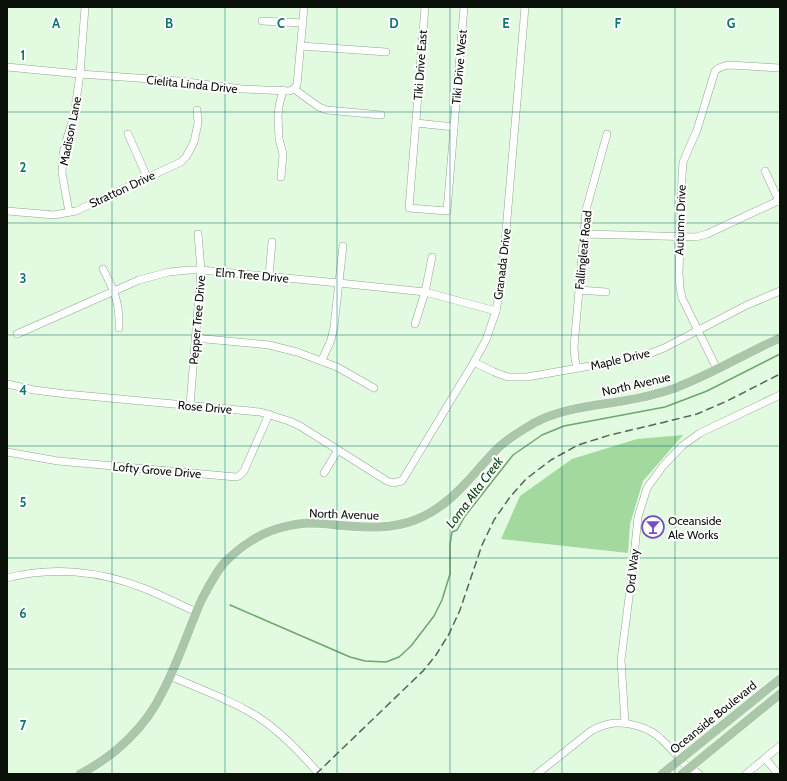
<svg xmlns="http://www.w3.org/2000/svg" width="787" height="781" font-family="Cabin,sans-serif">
<rect width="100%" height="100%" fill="#e2fbe0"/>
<path fill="#a3d89f" d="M 683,435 L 643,481 L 630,524 L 628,553 L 501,539 L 520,496 L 572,459 L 637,439 Z"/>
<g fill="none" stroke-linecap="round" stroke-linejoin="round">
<path stroke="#6fa56c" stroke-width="1.5" d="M 230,605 L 350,657 L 365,661 L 386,662 L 399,657 L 411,646 L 434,616 L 442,600 L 450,574 L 450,544 L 452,532 L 457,530 L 465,516 L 513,455 L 542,435 L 564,426 L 665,407 L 707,391 L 780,354"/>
<g stroke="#8fa68d" stroke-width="8">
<g id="minor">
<path d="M 425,7 L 409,208 L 447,211 L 464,7"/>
<path d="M 262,21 L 303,23"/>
<path d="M 301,46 L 386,52"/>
<path d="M 7,67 L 80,74 L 179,81 L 242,89 L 289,91 L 294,89 L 297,85 L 304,7"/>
<path d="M 294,89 L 319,107 L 327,110 L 381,115"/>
<path d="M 416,123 L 454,127"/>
<path d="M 128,134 L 147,177"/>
<path d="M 765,171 L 779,201"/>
<path d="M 281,177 L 283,154 L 279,139 L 278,117 L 279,106 L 283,90"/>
<path d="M 7,211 L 54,215 L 76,211 L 181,162 L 186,157 L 194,142 L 198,123 L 197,110"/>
<path d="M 69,212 L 62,173 L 63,154 L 67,138 L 74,116 L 80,74 L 85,7"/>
<path d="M 584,234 L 696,237 L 707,234 L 780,200"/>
<path d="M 103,269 C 114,290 120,303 119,328"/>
<path d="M 269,276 L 272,242"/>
<path d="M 579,290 L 606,292"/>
<path d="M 415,324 L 425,292 L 432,257"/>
<path d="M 17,334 L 139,280 L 169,272 L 189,270 L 201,270 L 339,283 L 425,292 L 496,311"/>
<path d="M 195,338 L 269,345 L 297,352 L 337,367 L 374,388"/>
<path d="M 322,360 L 331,340 L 334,327 L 343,246"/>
<path d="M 474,362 L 494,372 L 508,377 L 527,377 L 630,359 L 646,355 L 664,348 L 747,305 L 780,291"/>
<path d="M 577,368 L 575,359 L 574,347 L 586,210 L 607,134"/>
<path d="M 717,369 L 682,298 L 680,288 L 679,274 L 682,176 L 683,162 L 697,130 L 715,71 C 719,67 723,66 729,65 L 780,68"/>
<path d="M 7,384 L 34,390 L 66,394 L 260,412 L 289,421 L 300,426 L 387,481 L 393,483 L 402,481 L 474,362 L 486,340 L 496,311 L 502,278 L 525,7"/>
<path d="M 190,405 L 201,270 L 198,234"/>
<path d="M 7,452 L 58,461 L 236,477 L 239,476 L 244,471 L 269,414"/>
<path d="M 324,473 L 338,450"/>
<path d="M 7,578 C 52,566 100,571 143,588 C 161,595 179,604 196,612"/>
<path d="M 170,676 C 200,689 231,700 258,717 C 281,732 301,753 319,774"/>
<path d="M 625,723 L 621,660 L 633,566 L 638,517 L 647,488 L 663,466 L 682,446 L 700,433 L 780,395"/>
<path d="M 765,758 L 778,774"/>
<path d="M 689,769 L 695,771 L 699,774"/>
<path d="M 537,774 L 591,731 C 598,727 606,724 615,723 C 630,722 650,728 661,739 C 671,748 680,759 689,769 L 689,774"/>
<path d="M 746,774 L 780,746"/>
</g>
</g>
<g stroke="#fff" stroke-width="10">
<g id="major">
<path d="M 80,774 C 115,756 146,727 163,691 C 178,662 188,631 201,601 C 208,588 214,575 224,563 C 232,555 241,547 251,541 C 268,530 290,524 310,523 C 319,523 328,524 336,525 C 363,527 390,530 415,520 C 452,506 471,475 498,448 C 508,438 522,430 534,423 C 571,403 615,406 655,394 C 663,392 672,390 680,386 C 714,373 746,353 780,338"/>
<path d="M 662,774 L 780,679"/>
<path d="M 682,774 L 780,694"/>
</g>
</g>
<use href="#minor" stroke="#fff" stroke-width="7"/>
<use href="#major" stroke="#aac8a9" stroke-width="9"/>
<path stroke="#566455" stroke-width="1.5" stroke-dasharray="8 4" stroke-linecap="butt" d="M 316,774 L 423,671 L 436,655 L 449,634 L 460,610 L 482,545 L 494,520 L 510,497 L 526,479 L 551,460 L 578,445 L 610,435 L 665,422 L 697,414 L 727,401 L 780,374"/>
</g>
<path fill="none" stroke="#0f766e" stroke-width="1" stroke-opacity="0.55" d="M 112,7 L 112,774M 225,7 L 225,774M 337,7 L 337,774M 450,7 L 450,774M 562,7 L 562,774M 675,7 L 675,774M 7,112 L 780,112M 7,223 L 780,223M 7,335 L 780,335M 7,446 L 780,446M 7,558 L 780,558M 7,669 L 780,669"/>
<defs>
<g id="bar-ring" transform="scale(1.15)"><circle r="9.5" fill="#fff" stroke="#724ec7" stroke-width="1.5"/><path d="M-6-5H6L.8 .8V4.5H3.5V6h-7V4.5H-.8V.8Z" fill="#724ec7"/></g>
</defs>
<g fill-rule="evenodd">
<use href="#bar-ring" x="653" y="527"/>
</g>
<g text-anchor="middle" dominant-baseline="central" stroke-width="4" stroke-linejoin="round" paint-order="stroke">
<g font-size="12" fill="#091108" stroke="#fff">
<text transform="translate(420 65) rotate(-86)">Tiki Drive East</text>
<text transform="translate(459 67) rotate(-85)">Tiki Drive West</text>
<text transform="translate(192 84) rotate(6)">Cielita Linda Drive</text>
<text transform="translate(70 131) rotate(-79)">Madison Lane</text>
<text transform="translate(122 189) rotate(-25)">Stratton Drive</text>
<text transform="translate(680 220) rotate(-88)">Autumn Drive</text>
<text transform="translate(583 250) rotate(-84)">Fallingleaf Road</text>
<text transform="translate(502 264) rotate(-83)">Granada Drive</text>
<text transform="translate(252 275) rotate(5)">Elm Tree Drive</text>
<text transform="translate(197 320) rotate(-85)">Pepper Tree Drive</text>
<text transform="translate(620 359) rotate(-13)">Maple Drive</text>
<text transform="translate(636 384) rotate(-13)">North Avenue</text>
<text transform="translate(205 407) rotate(5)">Rose Drive</text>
<text transform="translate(157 470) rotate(5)">Lofty Grove Drive</text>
<text transform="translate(344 514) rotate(2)">North Avenue</text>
<text transform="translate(632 571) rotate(-84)">Ord Way</text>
<text transform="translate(713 717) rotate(-39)">Oceanside Boulevard</text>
</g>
<g font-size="12" fill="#091108" stroke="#fff" text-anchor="start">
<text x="668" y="520">Oceanside<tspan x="668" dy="14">Ale Works</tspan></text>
</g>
<g font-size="13" font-style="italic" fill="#0a440c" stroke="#fff">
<text transform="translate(474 492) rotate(-53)">Loma Alta Creek</text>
</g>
</g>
<g font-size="13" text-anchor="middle" font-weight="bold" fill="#0f766e" stroke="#fff" stroke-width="4" stroke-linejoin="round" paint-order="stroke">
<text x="56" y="28">A</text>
<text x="169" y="28">B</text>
<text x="281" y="28">C</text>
<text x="394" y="28">D</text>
<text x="506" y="28">E</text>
<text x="618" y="28">F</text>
<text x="731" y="28">G</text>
<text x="23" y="60">1</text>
<text x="23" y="172">2</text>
<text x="23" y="283">3</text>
<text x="23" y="395">4</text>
<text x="23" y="507">5</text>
<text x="23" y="618">6</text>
<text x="23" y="730">7</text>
</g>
<rect width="787" height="781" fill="none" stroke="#091108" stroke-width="16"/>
</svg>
